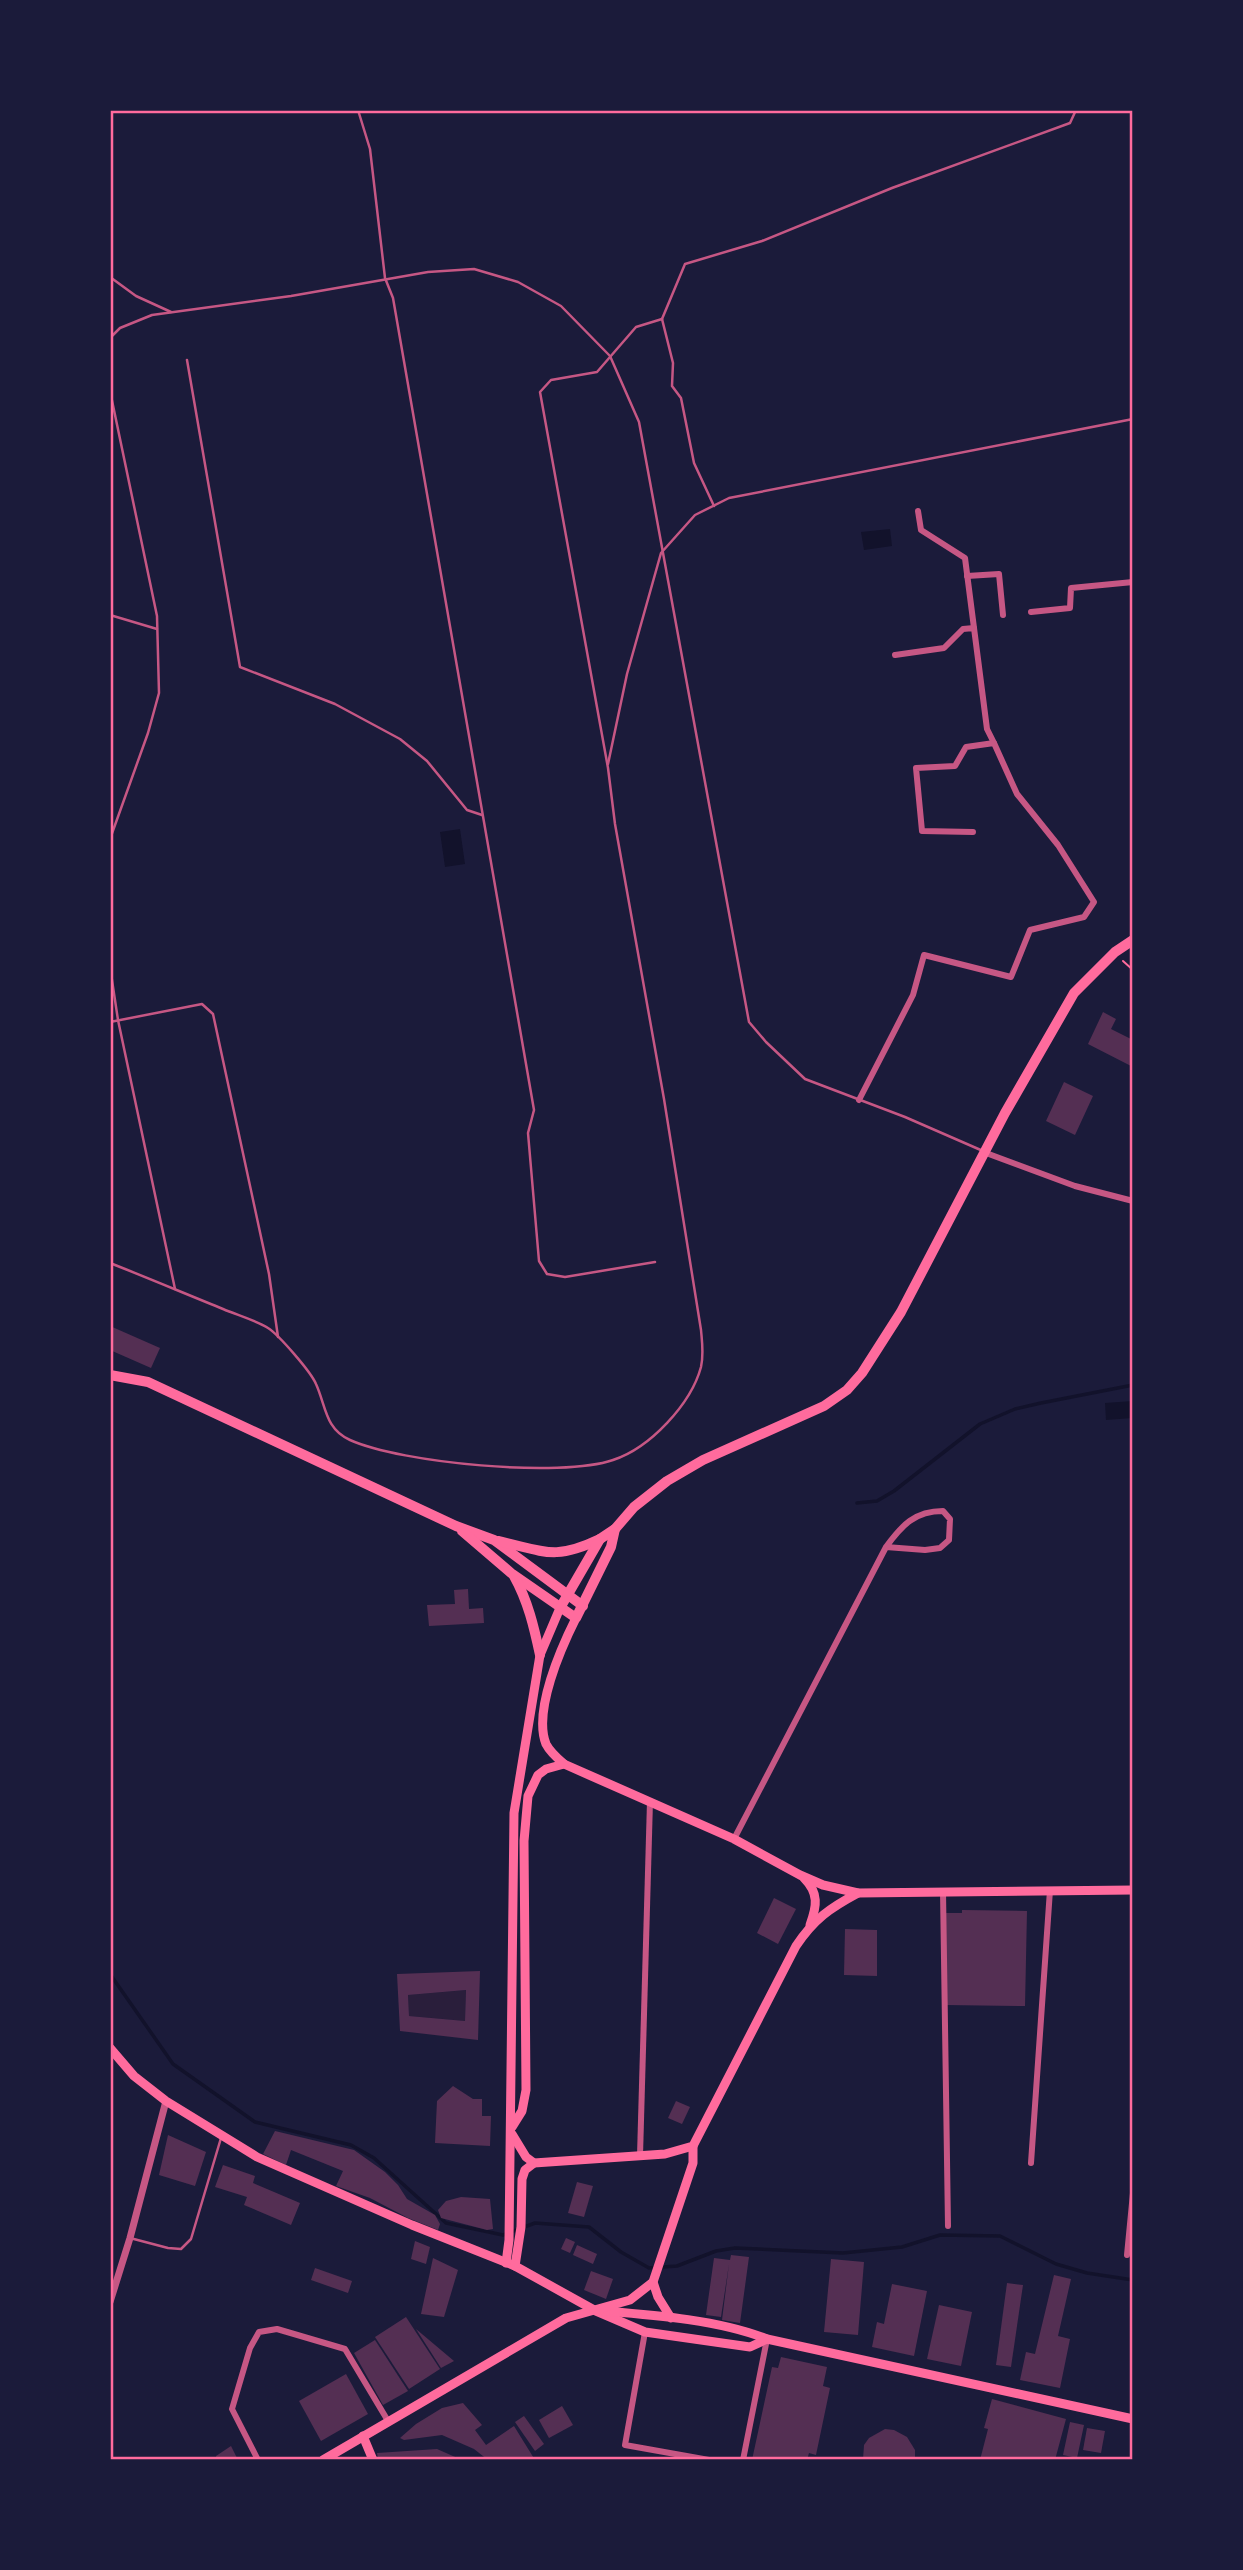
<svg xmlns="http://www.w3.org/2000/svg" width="1243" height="2570" font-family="'Fira Sans Condensed',sans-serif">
<rect width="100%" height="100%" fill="#1b1b3a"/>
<path fill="#2a1e3b" d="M 466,1990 L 465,2021 L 409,2016 L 408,1995 Z"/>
<g fill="#12122b">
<path d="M 890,529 L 892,546 L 864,550 L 861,532 Z"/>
<path d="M 460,829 L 465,864 L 445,867 L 440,832 Z"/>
<path d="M 1133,1401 L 1133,1418 L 1106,1420 L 1105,1403 Z"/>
</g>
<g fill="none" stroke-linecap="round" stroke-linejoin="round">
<g stroke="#12122b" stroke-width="3.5">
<path d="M 857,1503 L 877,1501 L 894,1491 L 980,1424 L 1015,1409 L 1041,1403 L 1133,1385"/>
<path d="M 110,1974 L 173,2064 L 255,2122 L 351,2145 L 374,2158 L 446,2223 L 503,2235 L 535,2223 L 589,2227 L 621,2252 L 649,2268 L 677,2266 L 716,2251 L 735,2248 L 843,2253 L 902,2247 L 940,2235 L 1000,2236 L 1056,2264 L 1087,2273 L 1133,2280"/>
</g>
</g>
<g fill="#542f53" fill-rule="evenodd">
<path d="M 1103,1012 L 1116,1019 L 1111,1029 L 1133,1040 L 1131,1066 L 1088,1044 Z"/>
<path d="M 1064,1082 L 1093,1096 L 1075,1135 L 1046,1121 Z"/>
<path d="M 110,1326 L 160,1348 L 151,1368 L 110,1350 Z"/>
<path d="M 468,1589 L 469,1609 L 483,1608 L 484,1623 L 429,1626 L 427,1605 L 455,1604 L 454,1590 Z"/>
<path d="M 774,1898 L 796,1909 L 778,1944 L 757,1933 Z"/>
<path d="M 962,1910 L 1027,1911 L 1025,2006 L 945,2005 L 946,1913 L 962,1913 Z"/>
<path d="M 845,1929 L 877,1930 L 877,1976 L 844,1975 Z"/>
<path d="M 480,1971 L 478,2040 L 400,2031 L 397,1974 ZM 466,1990 L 465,2021 L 409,2016 L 408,1995 Z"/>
<path d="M 453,2086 L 473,2099 L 482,2099 L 482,2116 L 491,2116 L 490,2146 L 435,2143 L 437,2101 Z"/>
<path d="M 676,2101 L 690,2107 L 682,2124 L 668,2118 Z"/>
<path d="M 275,2131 L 354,2150 L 385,2172 L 398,2185 L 407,2199 L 435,2215 L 440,2224 L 438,2230 L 408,2218 L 370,2198 L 336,2186 L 343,2171 L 291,2150 L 286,2165 L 263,2154 Z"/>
<path d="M 168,2135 L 206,2152 L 195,2186 L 159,2175 Z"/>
<path d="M 223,2165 L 255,2176 L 253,2183 L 300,2203 L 291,2225 L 244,2205 L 247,2197 L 215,2187 Z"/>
<path d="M 577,2182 L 593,2186 L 584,2217 L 568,2213 Z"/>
<path d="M 461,2197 L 490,2199 L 493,2229 L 487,2230 L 441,2218 L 438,2210 L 446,2201 Z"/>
<path d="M 566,2238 L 575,2242 L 570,2253 L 561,2249 Z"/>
<path d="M 415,2241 L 430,2247 L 426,2264 L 411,2259 Z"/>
<path d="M 577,2245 L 597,2254 L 593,2264 L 573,2255 Z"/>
<path d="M 731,2255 L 749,2257 L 740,2323 L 722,2320 L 729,2264 L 721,2317 L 706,2315 L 714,2258 L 730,2260 Z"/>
<path d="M 433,2258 L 458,2270 L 444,2317 L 421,2314 Z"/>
<path d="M 831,2259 L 864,2262 L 858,2335 L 824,2332 Z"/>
<path d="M 315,2268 L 352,2281 L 348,2293 L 311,2280 Z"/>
<path d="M 591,2271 L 613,2279 L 606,2299 L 584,2290 Z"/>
<path d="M 1054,2275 L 1071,2279 L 1058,2336 L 1070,2339 L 1060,2388 L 1020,2380 L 1026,2352 L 1035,2354 Z"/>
<path d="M 1007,2283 L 1023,2285 L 1011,2367 L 996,2365 Z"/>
<path d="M 892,2284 L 927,2291 L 914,2356 L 872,2347 L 877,2322 L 884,2324 Z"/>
<path d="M 939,2305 L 972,2312 L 961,2366 L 927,2359 Z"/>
<path d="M 406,2317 L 440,2369 L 409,2389 L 375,2337 Z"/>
<path d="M 416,2329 L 454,2361 L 441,2368 Z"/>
<path d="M 375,2340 L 408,2391 L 383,2405 L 354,2353 Z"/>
<path d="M 781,2357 L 827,2367 L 823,2386 L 830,2388 L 816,2455 L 809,2453 L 807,2460 L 752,2460 L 772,2367 L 778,2368 Z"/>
<path d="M 346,2374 L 368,2414 L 321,2441 L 299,2401 Z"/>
<path d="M 992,2399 L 1066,2419 L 1055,2460 L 980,2460 L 988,2429 L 984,2428 Z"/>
<path d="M 463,2403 L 482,2425 L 475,2430 L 486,2445 L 514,2426 L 535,2460 L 488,2460 L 474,2449 L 442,2435 L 404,2440 L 400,2438 L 416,2424 L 442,2408 Z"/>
<path d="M 562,2406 L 573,2425 L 549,2438 L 539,2420 Z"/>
<path d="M 524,2416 L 544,2444 L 535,2451 L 515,2422 Z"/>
<path d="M 1070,2422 L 1084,2425 L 1077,2458 L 1063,2455 Z"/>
<path d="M 1087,2428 L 1105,2431 L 1101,2453 L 1083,2450 Z"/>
<path d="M 885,2429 L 894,2430 L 907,2437 L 915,2450 L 915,2460 L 863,2460 L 864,2445 L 869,2438 Z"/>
<path d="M 231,2446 L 238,2460 L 217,2460 L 216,2456 Z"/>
<path d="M 437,2449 L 462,2460 L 378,2460 L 377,2453 Z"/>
</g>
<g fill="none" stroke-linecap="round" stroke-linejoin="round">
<path stroke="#ff6b9d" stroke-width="2" d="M 1123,961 L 1133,970"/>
<g stroke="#c65784" stroke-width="2.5">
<path d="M 358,110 L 370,149 L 385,278 L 393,298 L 534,1110 L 528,1133 L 539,1261 L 547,1274 L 565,1277 L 655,1262"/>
<path d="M 110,277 L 136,296 L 171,312"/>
<path d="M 662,319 L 685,264 L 762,241 L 892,188 L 1070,123 L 1076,110"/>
<path d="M 662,319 L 673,363 L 672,386 L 681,398 L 694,463 L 714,506"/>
<path d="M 110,338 L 120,328 L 152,315 L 291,296 L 428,272 L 474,269 L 518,282 L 561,306 L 610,356 L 639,422 L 749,1022 L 766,1042 L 805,1079 L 905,1117 L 983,1151"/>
<path d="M 187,360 L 240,667 L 335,704 L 400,739 L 427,761 L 467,810 L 482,815"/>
<path d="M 110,391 L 157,616 L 159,693 L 148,733 L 110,839"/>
<path d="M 110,615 L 157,629"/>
<path d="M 608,764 L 627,674 L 661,553 L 695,515 L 729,498 L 1133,419"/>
<path d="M 110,967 L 118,1020 L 175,1289"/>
<path d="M 110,1022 L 202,1004 L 213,1014 L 269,1274 L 278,1337"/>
<path d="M 110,1263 C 148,1278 186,1294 223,1309 C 237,1315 255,1320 268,1328 C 279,1335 311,1372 316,1384 C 326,1406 325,1429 350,1440 C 401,1463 561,1478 613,1460 C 650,1448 691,1404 701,1367 C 704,1354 702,1342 701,1330 L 664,1099 L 615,824 L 608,768 L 540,392 L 551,380 L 597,372 L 636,327 L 662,319"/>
<path d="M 130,2238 L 168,2248 L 181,2249 L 191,2239 L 221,2138"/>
</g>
<g stroke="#c65784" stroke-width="6">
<path d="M 918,511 L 921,530 L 965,558 L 974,628"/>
<path d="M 967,576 L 999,574 L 1003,615"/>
<path d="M 1031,612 L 1070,608 L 1071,588 L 1133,582"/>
<path d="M 895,655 L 944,648 L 963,629 L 974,628 L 987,729 L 994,743"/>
<path d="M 859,1100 L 913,995 L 924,955 L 1011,977 L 1030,930 L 1084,917 L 1094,902 L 1058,845 L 1017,794 L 994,743 L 966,747 L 955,766 L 916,768 L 922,831 L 973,832"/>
<path d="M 986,1153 L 1075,1186 L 1133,1201"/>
<path d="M 734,1839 L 886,1547 C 902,1525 915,1511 943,1511 L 950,1519 L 949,1540 L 940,1548 L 925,1550 L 886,1547"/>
<path d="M 943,1891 L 948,2226"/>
<path d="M 640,2156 L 650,1801"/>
<path d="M 1031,2163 L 1050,1890"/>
<path d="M 1127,2255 L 1133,2193"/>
<path d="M 645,2332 L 625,2445 L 709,2460"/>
<path d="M 258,2460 L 232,2409 L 250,2348 L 259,2332 L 277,2329 L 345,2349 L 388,2421"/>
<path d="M 743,2460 L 767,2339"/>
</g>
<path stroke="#c65784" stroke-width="7" d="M 110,2302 L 130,2238 L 166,2101"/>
<g stroke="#ff6b9d" stroke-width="9">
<path d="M 576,1618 C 561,1648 533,1711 546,1744 C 550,1752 557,1758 564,1764 L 734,1839 L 800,1875 L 823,1885 L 858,1893 L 1133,1890"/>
<path d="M 804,1878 C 819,1893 817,1906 810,1925"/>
<path d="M 110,2048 L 134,2076 L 166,2101 L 257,2157 L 412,2225 L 515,2266 L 596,2311 L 645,2332 L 750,2347 L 767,2339"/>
<path d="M 512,2127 L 522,2111 L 526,2090 L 524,1841 L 528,1796 L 538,1775 L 546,1769 L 564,1764"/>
<path d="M 512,2134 L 526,2157 L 534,2163 L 665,2154 L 693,2146 L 796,1946 C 814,1919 830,1908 858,1893"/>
<path d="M 506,2263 L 509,2240 L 514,1813 L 540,1655 L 560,1608"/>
<path d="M 515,2266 L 521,2227 L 522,2179 L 525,2170 L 534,2163"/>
<path d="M 653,2282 L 658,2297 L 671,2318"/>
<path d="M 604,2311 C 654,2315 720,2320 767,2339 L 1133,2419"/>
<path d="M 363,2436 L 373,2460"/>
<path d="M 323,2460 L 566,2318 L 630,2300 L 653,2282 L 693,2163 L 693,2146"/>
</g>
<g stroke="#ff6b9d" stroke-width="10">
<path d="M 110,1375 L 148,1382 L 456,1526 L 494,1540 L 583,1606"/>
<path d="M 462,1531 L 511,1573 L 576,1618 L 611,1547 L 615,1529"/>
<path d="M 498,1541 C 544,1551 554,1561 600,1539"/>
<path d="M 514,1576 C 528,1601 534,1627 540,1655"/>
<path d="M 560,1608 L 600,1539 L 615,1529 L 634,1507 L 667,1481 L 703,1460 L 824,1406 L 847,1390 L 862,1373 L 901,1312 L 1005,1113 L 1074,993 L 1115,952 L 1133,940"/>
</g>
</g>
<rect width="1243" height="2570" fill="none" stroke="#1b1b3a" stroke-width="224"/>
<rect x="112" y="112" width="1019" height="2346" fill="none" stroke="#ff6b9d" stroke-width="2.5"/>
</svg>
